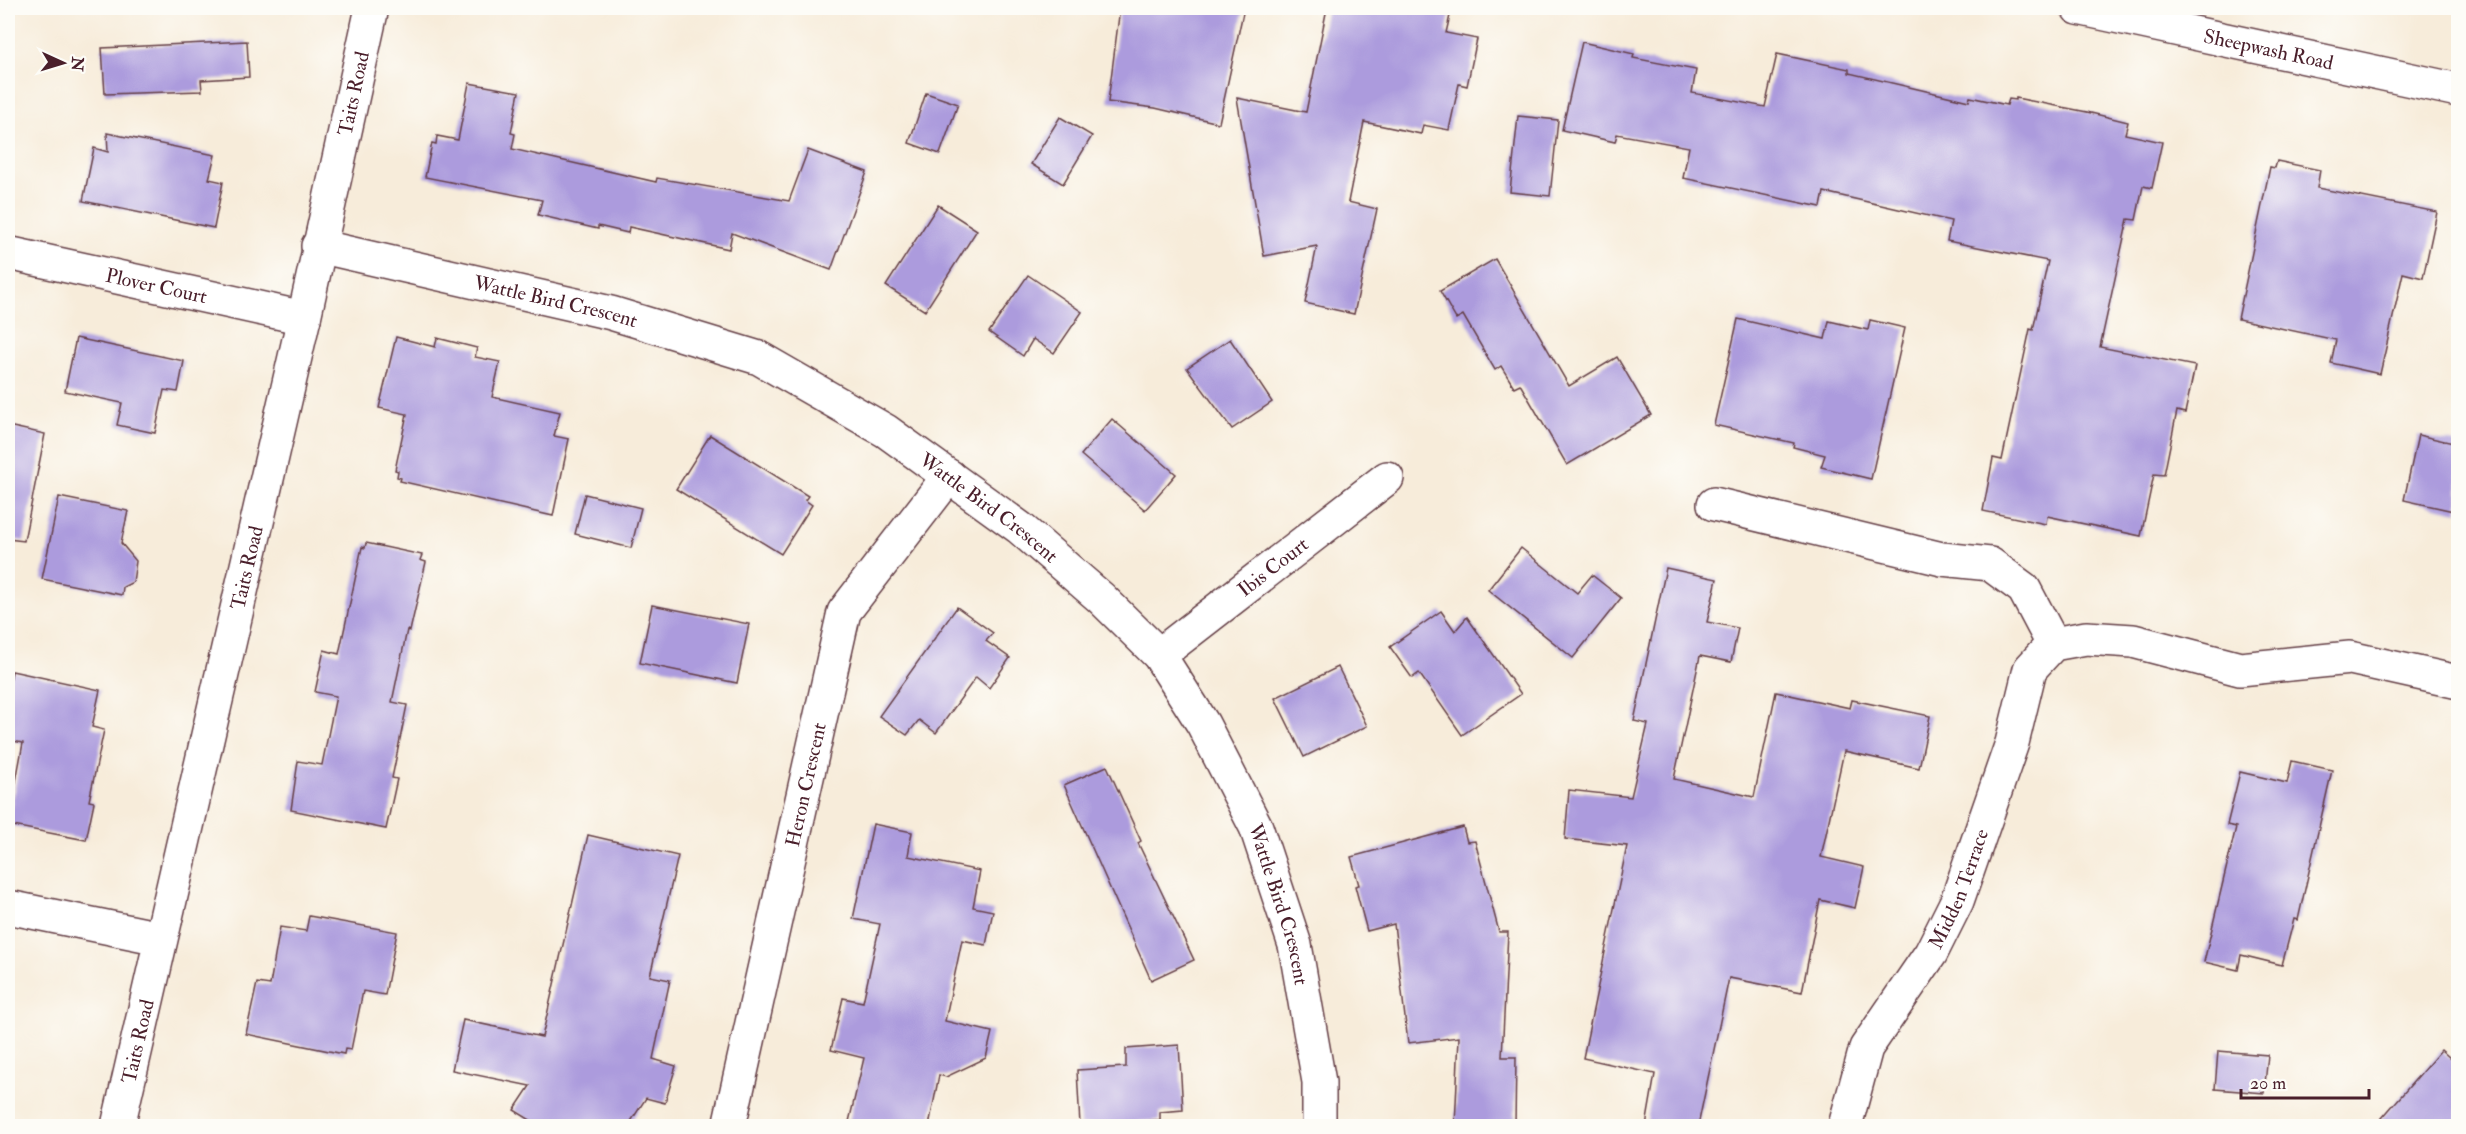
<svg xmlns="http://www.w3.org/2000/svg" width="2466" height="1134" font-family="'IM FELL Double Pica',serif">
<rect width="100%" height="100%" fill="#fdfcf7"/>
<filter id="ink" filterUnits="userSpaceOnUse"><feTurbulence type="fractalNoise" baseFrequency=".0167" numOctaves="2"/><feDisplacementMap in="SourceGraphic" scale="12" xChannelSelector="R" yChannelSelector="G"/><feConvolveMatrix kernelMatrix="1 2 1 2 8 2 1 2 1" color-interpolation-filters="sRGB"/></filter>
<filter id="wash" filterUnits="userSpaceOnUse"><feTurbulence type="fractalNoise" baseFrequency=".008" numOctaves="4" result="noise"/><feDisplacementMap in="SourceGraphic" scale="24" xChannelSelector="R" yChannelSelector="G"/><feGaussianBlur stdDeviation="1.35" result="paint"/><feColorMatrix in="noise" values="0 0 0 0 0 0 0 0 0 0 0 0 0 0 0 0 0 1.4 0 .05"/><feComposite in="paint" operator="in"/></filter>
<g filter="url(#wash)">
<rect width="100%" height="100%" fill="#f7ecda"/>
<g id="blocks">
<g fill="#ac9bdd">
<path d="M 1120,8 L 1244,8 L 1219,123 L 1155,108 L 1108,102 Z"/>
<path d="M 1327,8 L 1433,8 L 1451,11 L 1446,33 L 1477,39 L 1467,86 L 1459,84 L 1449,130 L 1423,125 L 1421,134 L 1364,122 L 1348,202 L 1377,209 L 1354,314 L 1305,303 L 1317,246 L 1264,256 L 1237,98 L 1306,112 Z"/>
<path d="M 247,41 L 249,77 L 201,80 L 202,91 L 105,94 L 102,48 Z"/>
<path d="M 1582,42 L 1634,54 L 1633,58 L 1696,70 L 1692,93 L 1765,107 L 1777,54 L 1849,69 L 1849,73 L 1969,101 L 1970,97 L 2007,105 L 2009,99 L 2016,100 L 2016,98 L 2087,112 L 2128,122 L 2125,134 L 2162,142 L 2152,188 L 2143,186 L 2136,220 L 2128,219 L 2100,347 L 2195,366 L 2185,413 L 2177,411 L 2164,475 L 2154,474 L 2141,536 L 2047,516 L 2046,524 L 1983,511 L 1993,458 L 2002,460 L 2030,329 L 2033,330 L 2048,261 L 1947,241 L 1951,221 L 1824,192 L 1821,207 L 1683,178 L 1689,147 L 1617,134 L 1615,142 L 1562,130 Z"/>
<path d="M 469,83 L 519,92 L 511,133 L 515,134 L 512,149 L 656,182 L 657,178 L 789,201 L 808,150 L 867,172 L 831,270 L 732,233 L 729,249 L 629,227 L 628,233 L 598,226 L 598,229 L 538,215 L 542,200 L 425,177 L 432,143 L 436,144 L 437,136 L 458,140 Z"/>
<path d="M 926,93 L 958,104 L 940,154 L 909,143 Z"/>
<path d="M 1518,116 L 1558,120 L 1550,196 L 1510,192 Z"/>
<path d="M 1060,117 L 1092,136 L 1063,184 L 1031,164 Z"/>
<path d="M 107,133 L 215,155 L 209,179 L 223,182 L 214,228 L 83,201 L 94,148 L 108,152 Z"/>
<path d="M 2277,161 L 2320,170 L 2317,188 L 2437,212 L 2423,278 L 2403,273 L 2380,374 L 2331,363 L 2336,340 L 2238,319 L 2270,167 L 2275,168 Z"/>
<path d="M 938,205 L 977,230 L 925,311 L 886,286 Z"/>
<path d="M 1495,259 L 1569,386 L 1617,357 L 1651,415 L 1567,465 L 1520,384 L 1514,387 L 1501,366 L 1495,370 L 1463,315 L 1456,319 L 1440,291 Z"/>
<path d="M 1028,275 L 1082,312 L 1054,353 L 1033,339 L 1023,356 L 989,332 Z"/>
<path d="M 1738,319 L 1825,339 L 1829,321 L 1868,330 L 1870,320 L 1905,328 L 1871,479 L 1821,467 L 1825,455 L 1793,447 L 1794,443 L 1714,425 Z"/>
<path d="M 396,337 L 435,347 L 437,338 L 477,348 L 475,357 L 500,362 L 492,397 L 560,412 L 554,436 L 569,439 L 553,516 L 400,481 L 401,478 L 397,477 L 398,471 L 395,470 L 407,414 L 379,408 Z"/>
<path d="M 76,338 L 184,361 L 178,392 L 164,390 L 155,433 L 117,425 L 122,403 L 65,391 Z"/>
<path d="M 1230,339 L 1272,402 L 1232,429 L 1187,368 Z"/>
<path d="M 1112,419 L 1176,474 L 1145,510 L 1081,455 Z"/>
<path d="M 8,426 L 45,434 L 24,541 L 8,539 Z"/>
<path d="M 710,435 L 808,496 L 805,500 L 812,505 L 781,554 L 676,489 Z"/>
<path d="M 2418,435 L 2458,444 L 2458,512 L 2404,500 Z"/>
<path d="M 585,494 L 641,508 L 631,548 L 575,534 Z"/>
<path d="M 59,497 L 128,511 L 121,543 L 136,561 L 133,582 L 123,587 L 122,595 L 42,579 Z"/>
<path d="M 366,543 L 422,555 L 420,560 L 426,562 L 410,631 L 407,630 L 392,702 L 407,705 L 392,778 L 397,779 L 386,829 L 291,810 L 298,761 L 322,765 L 336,696 L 315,692 L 324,650 L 339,654 L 362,547 L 365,548 Z"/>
<path d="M 1521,548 L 1577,593 L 1592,575 L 1621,598 L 1573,658 L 1488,590 Z"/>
<path d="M 1666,568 L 1717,579 L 1707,622 L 1738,628 L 1731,662 L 1700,656 L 1674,779 L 1754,797 L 1776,692 L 1850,708 L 1852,700 L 1930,716 L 1919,768 L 1844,751 L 1821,857 L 1864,867 L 1855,908 L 1820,900 L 1802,992 L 1729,978 L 1698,1126 L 1646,1126 L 1655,1074 L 1583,1058 L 1627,846 L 1565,839 L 1569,790 L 1631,797 L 1648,724 L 1634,721 Z"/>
<path d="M 652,605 L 749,624 L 737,683 L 640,663 Z"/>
<path d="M 957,607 L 993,633 L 986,641 L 1010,658 L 989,688 L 976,677 L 936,733 L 919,720 L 907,735 L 879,716 Z"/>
<path d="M 1441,611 L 1455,631 L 1467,617 L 1521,694 L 1462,735 L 1419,673 L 1412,678 L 1390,647 Z"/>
<path d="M 1338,667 L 1367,726 L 1304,757 L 1275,698 Z"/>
<path d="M 12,671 L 100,690 L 92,727 L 104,730 L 89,801 L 94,802 L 86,840 L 8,825 L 23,743 L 8,740 L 8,694 Z"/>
<path d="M 2292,761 L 2332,770 L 2298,920 L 2294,919 L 2282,965 L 2241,955 L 2238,970 L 2204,962 L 2236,827 L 2227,825 L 2240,772 L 2287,783 Z"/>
<path d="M 1107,766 L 1141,841 L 1138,843 L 1194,960 L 1151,980 L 1064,785 Z"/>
<path d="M 873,824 L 912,832 L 908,856 L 980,871 L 973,907 L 993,911 L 986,945 L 962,940 L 945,1021 L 992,1032 L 986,1058 L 946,1077 L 939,1075 L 929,1126 L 848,1126 L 864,1058 L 831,1050 L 843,998 L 863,1002 L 880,924 L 853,919 Z"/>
<path d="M 1463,827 L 1467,842 L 1475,841 L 1499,932 L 1508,932 L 1502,1057 L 1516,1057 L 1515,1126 L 1455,1126 L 1459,1037 L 1408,1043 L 1394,924 L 1367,931 L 1355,886 L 1359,885 L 1351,857 Z"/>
<path d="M 588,835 L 678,856 L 650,976 L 670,980 L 653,1059 L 676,1066 L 665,1103 L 646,1098 L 628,1126 L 540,1126 L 514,1110 L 530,1086 L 452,1070 L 463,1020 L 542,1037 Z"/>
<path d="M 309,916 L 397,932 L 385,995 L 363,991 L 351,1050 L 345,1049 L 344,1054 L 246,1034 L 257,983 L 270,985 L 280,927 L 306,931 Z"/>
<path d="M 1179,1045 L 1183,1110 L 1160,1112 L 1160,1120 L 1080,1125 L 1077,1070 L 1126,1067 L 1126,1049 Z"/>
<path d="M 2441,1050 L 2458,1065 L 2458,1126 L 2375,1126 Z"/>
<path d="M 2218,1051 L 2268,1055 L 2264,1093 L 2215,1089 Z"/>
</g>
</g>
</g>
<g filter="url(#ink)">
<use href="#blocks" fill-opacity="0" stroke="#643e45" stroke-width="1.5"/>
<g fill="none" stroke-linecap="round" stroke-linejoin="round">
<g stroke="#643e45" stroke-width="36">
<g id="minor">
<path id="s1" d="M 2078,8 L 2458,90"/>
<path id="s2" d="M 318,246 L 611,313 L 759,358 L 886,431 L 1020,528 L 1101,598 L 1159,655 L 1203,724 L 1256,827 L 1295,945 L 1319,1082 L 1319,1126"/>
<path id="s3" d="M 8,253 L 304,318"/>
<path d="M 1714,504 L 1942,559 L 1990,564 L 2024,589 L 2053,644"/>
<path id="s4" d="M 1159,655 L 1387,478"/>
<path d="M 8,907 L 160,938"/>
<path id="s5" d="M 118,1126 L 304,318 L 372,8"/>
<path id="s6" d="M 729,1126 L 844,612 L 949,476"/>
<path id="s7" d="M 1845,1126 L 1866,1048 L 1931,953 L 1957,901 L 2012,743 L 2030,669 L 2053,644 L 2086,638 L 2133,641 L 2240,669 L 2350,658 L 2458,682"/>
</g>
</g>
<use href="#minor" stroke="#fff" stroke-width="33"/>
</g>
</g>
<g text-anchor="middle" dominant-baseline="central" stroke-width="5" stroke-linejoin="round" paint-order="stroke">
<g font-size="20" fill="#4a1f2b" stroke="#fdfcf7">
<text stroke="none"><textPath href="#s1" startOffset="195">Sheepwash Road</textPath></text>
<text stroke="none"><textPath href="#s5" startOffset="1059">Taits Road</textPath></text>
<text stroke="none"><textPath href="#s3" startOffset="152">Plover Court</textPath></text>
<text stroke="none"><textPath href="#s2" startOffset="244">Wattle Bird Crescent</textPath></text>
<text stroke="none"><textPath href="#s2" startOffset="730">Wattle Bird Crescent</textPath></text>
<text stroke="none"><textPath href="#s5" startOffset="573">Taits Road</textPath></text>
<text stroke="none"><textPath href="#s4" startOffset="144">Ibis Court</textPath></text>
<text stroke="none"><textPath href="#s6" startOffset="350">Heron Crescent</textPath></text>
<text stroke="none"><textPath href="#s7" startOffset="266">Midden Terrace</textPath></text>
<text stroke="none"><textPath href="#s2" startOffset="1234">Wattle Bird Crescent</textPath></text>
<text stroke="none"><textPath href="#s5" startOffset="87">Taits Road</textPath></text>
</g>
</g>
<rect width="2466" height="1134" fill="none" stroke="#fdfcf7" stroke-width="30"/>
<g transform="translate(63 63) rotate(94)" stroke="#fdfcf7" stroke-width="4.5" paint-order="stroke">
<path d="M0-4.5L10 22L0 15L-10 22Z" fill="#4a1f2b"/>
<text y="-9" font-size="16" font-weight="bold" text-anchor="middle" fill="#4a1f2b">N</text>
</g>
<path d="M2241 1089v9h128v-9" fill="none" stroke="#4a1f2b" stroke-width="3"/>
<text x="2250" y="1089" font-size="18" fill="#4a1f2b" stroke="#fdfcf7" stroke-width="4.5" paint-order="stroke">20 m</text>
</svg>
